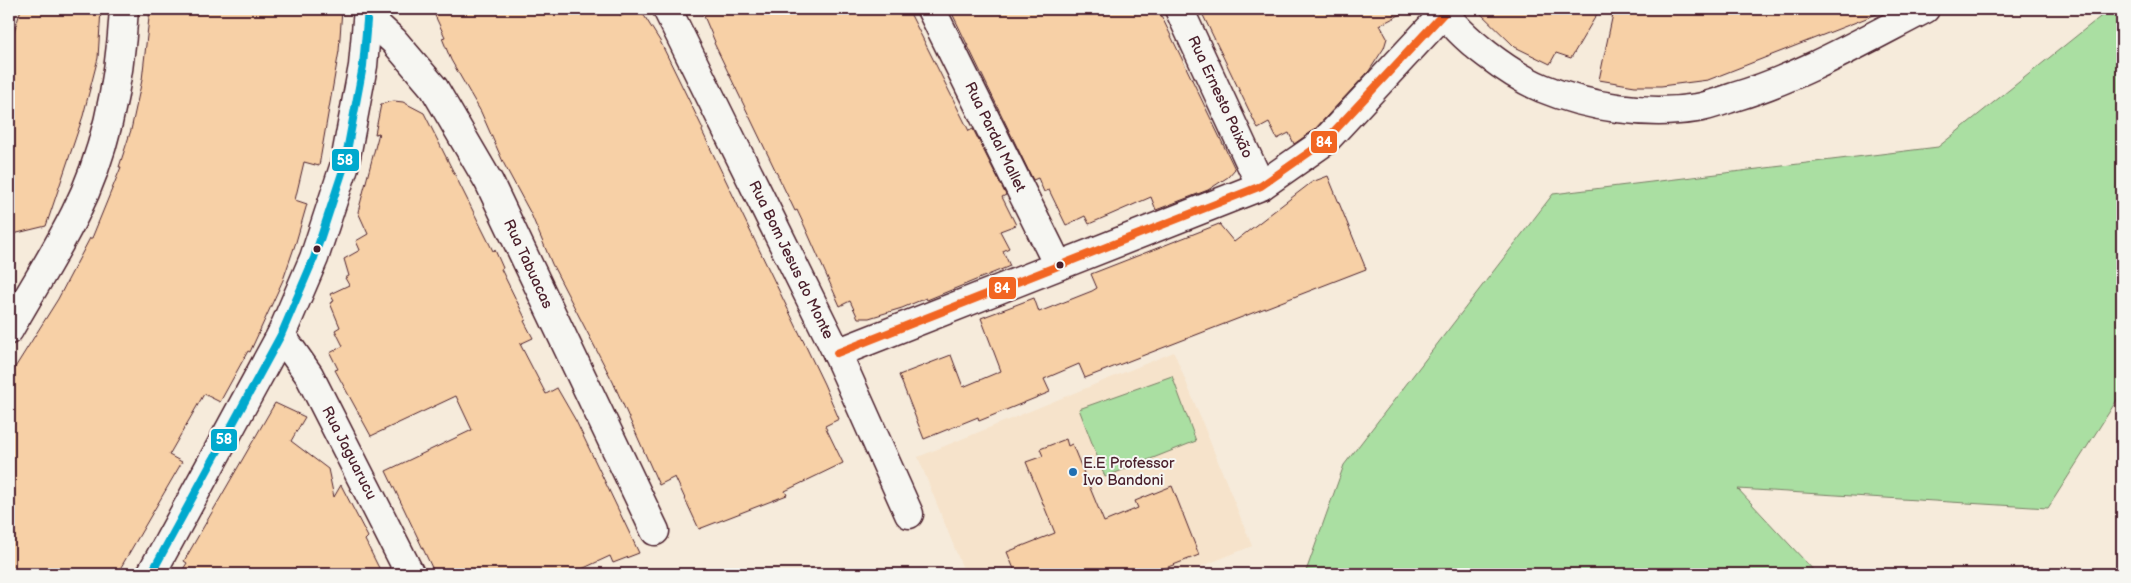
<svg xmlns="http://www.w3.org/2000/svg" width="2131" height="583" font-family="'Balsamiq Sans',sans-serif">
<rect width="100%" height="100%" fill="#f6ebdb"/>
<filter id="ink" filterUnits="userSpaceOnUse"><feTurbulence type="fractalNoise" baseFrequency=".02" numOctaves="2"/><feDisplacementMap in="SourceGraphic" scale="10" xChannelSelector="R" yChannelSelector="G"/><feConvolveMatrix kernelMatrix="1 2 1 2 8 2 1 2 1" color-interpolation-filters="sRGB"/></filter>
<g filter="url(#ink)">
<path fill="#f6e3cb" d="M 1174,352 L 1252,546 L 1183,574 L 965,574 L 918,457 Z"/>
<g fill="#aadfa2" stroke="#7a7f66">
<path d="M 2110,9 L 2122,9 L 2122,392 L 2048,508 L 1738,489 L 1817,574 L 1305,574 L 1344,465 L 1553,194 L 1938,147 Z"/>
<path d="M 1172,376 L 1196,441 L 1105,477 L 1079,409 Z"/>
</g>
<g fill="#f7d0a6" stroke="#4a1f2b">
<path d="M 21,9 L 101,9 L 98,58 L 83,116 L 46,226 L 9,235 L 9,49 Z"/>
<path d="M 150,9 L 342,9 L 339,51 L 319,166 L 304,162 L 295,200 L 307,204 L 296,242 L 283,280 L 250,352 L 248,351 L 220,402 L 204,394 L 169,455 L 182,462 L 117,574 L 9,574 L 9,377 L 58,299 L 90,238 L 92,238 L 121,167 L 119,167 L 131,130 L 142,80 Z"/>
<path d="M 432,9 L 617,9 L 621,16 L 634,9 L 640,9 L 660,41 L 703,129 L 702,131 L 824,384 L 839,419 L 825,426 L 843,463 L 785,491 L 787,495 L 699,529 L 675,477 L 659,485 L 613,382 L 552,264 L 531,214 L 504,164 L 481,112 L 451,60 L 442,38 L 445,37 Z"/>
<path d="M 701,9 L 774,9 L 778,16 L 789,9 L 908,9 L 969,131 L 973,129 L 1006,195 L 1002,197 L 1016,225 L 1000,231 L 1009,248 L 1003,251 L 1010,266 L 927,300 L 926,298 L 902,308 L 869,318 L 858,318 L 850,301 L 840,306 L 805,227 L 797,210 L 795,211 L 714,43 L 715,42 Z"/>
<path d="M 950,9 L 1158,9 L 1235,169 L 1228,177 L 1208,190 L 1156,210 L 1151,197 L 1089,224 L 1085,216 L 1066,225 L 1049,190 L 1044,192 L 1038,178 L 1033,180 Z"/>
<path d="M 1200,9 L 1411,9 L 1380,25 L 1387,38 L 1384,48 L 1369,71 L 1314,130 L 1294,144 L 1289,133 L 1277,139 L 1269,123 L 1258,129 Z"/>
<path d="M 1476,9 L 1600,9 L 1571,58 L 1556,53 L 1550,64 L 1515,47 Z"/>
<path d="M 1614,9 L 1887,9 L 1887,10 L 1708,80 L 1661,86 L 1635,86 L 1599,80 Z"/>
<path d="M 394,101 L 403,102 L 424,113 L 493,251 L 495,250 L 503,268 L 501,269 L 526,320 L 524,321 L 533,338 L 520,344 L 546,394 L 557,388 L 576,421 L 639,553 L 613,563 L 610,556 L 571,574 L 435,574 L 386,471 L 472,430 L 456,396 L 371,436 L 335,370 L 338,369 L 330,353 L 343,346 L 335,330 L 340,327 L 330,303 L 334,301 L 330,294 L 349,285 L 345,278 L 349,276 L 344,259 L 360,250 L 356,241 L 368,234 L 358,212 L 379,133 L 375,134 L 381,104 Z"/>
<path d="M 1328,176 L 1366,269 L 1085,378 L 1079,364 L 1044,379 L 1050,392 L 979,421 L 978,417 L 924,439 L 899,375 L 951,355 L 963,387 L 1001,371 L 981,318 L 1034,298 L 1039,312 L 1092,291 L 1097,288 L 1091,274 L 1219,224 L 1234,242 L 1312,182 Z"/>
<path d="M 275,403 L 305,417 L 291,441 L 328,469 L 334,497 L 341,485 L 368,537 L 365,540 L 382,574 L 180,574 L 187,563 L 184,561 L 196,540 Z"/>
<path d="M 1066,439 L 1068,446 L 1072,444 L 1104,522 L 1138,508 L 1135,501 L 1172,486 L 1199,555 L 1150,574 L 1016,574 L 1007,552 L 1055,533 L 1026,462 L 1043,456 L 1040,449 Z"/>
</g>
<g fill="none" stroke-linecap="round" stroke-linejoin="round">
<g stroke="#4a1f2b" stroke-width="31">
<g id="minor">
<path d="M 667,9 L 837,353 L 909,514"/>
<path d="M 931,9 L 1058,265"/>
<path d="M 1179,9 L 1261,186"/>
<path d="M 1442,9 C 1460,38 1511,75 1542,88 C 1588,107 1647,116 1697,108 C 1709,106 1722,101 1734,97 C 1801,77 1863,41 1925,9"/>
<path d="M 369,18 L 394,41 L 434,88 L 489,182 L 655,531"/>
<path d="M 9,330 C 31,291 55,254 75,214 C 107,151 120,79 124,9"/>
<path d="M 281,335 L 309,375 L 410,574"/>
<path d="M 837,353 L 1261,186 L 1324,142 L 1445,12"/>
<path d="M 151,574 L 281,335 L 314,258 L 344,167 L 363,66 L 368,9"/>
</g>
</g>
<use href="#minor" stroke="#f6f6f2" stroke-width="28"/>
<g stroke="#f6f6f2" stroke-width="11">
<path id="bus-1" d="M 837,353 L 1261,186 L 1324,142 L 1445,12"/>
</g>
<g stroke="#f6f6f2" stroke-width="11">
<path id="bus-2" d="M 151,574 L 281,335 L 314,258 L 344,167 L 363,66 L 368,9"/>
</g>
<use href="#bus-1" stroke="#f26522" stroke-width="8"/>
<use href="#bus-2" stroke="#00a9ce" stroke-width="8"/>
</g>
</g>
<g fill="#4a1f2b" stroke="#f6f6f2" stroke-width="2">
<circle cx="317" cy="249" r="4.5"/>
<circle cx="1060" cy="265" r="4.5"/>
</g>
<circle fill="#1f6fb2" stroke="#f6f6f2" stroke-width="2" cx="1073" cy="472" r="5"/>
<g text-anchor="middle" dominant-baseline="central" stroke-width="4" stroke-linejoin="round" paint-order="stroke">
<g font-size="15" fill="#4a1f2b" stroke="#f6f6f2">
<text transform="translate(1220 97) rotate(65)">Rua Ernesto Paixão</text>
<text transform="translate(995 137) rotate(64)">Rua Pardal Mallet</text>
<text transform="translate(791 260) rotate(64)">Rua Bom Jesus do Monte</text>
<text transform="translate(528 264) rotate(65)">Rua Tabuacas</text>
<text transform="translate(349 453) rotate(63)">Rua Jaguarucu</text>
</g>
<g font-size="15" fill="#4a1f2b" stroke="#f6f6f2" text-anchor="start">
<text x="1083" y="463">E.E Professor<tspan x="1083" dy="17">Ivo Bandoni</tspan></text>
</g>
</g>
<g stroke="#f6f6f2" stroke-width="2">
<rect x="1310" y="130" width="28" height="24" rx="5" fill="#f26522"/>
<rect x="331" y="148" width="29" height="24" rx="5" fill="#00a9ce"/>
<rect x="988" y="276" width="29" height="24" rx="5" fill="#f26522"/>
<rect x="210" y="428" width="28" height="24" rx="5" fill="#00a9ce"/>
</g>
<g font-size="14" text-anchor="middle" font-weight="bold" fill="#fff">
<text x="1324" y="147">84</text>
<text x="345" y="165">58</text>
<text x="1002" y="293">84</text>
<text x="224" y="444">58</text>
</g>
<rect width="2131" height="583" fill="none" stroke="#f6f6f2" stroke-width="30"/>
<rect x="15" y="15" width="2101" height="553" fill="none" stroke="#4a1f2b" stroke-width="2" filter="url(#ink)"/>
</svg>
